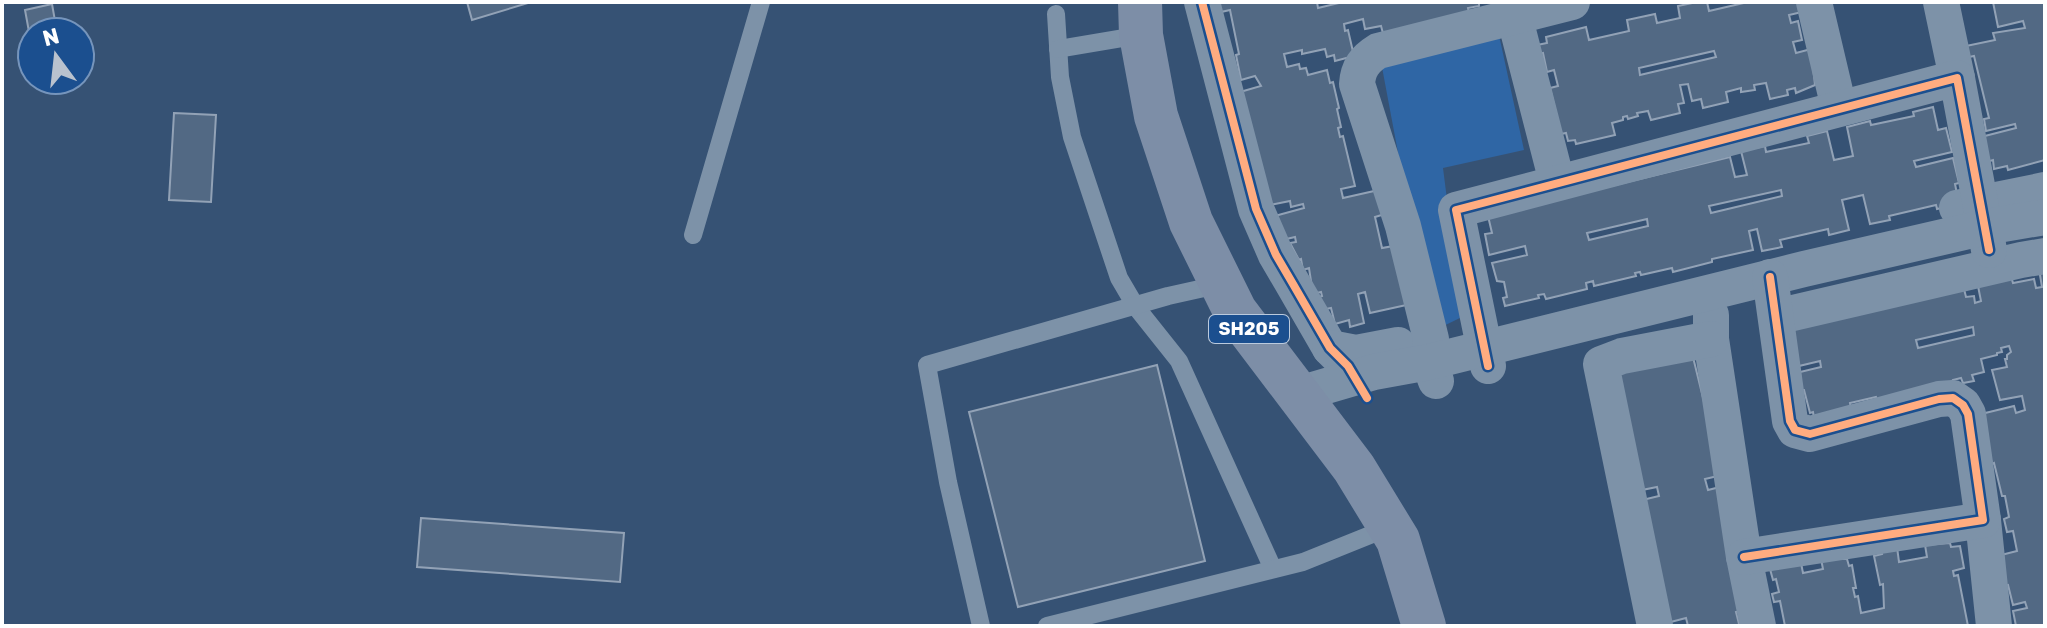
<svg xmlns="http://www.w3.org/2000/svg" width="2047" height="628" font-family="Rubik,sans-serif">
<rect width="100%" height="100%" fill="#365274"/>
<path fill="#2f66a5" d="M 1497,26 L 1524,150 L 1443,168 L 1462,317 L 1429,333 L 1425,296 L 1381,62 Z"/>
<g fill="#526984" stroke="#92a2b6" stroke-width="2" fill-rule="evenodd">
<path d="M 467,2 L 528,2 L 528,3 L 472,20 Z"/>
<path d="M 1218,2 L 1317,2 L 1318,8 L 1343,2 L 1479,2 L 1479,6 L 1468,8 L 1470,17 L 1384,37 L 1381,26 L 1365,29 L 1363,19 L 1344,24 L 1345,31 L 1348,30 L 1354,56 L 1335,61 L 1334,55 L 1327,57 L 1325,49 L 1302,54 L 1302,50 L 1284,54 L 1287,67 L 1299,64 L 1300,69 L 1306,68 L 1308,75 L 1327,70 L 1330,83 L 1333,82 L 1339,108 L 1337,109 L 1341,127 L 1338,128 L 1340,137 L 1343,136 L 1355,186 L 1341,189 L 1343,198 L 1383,189 L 1385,214 L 1375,217 L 1382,248 L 1399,245 L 1411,304 L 1370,313 L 1365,292 L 1358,294 L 1364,323 L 1350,327 L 1349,320 L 1335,324 L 1331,308 L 1326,309 L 1315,298 L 1322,296 L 1321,292 L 1313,294 L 1309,268 L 1303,270 L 1301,259 L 1299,260 L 1290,243 L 1296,242 L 1295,237 L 1282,240 L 1271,217 L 1304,208 L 1303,204 L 1291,207 L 1290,201 L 1265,206 L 1240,92 L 1261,86 L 1255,76 L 1241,80 L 1236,55 L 1239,54 L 1230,10 L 1221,12 Z"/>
<path d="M 1697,2 L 1707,2 L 1709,11 L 1748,2 L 1800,2 L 1802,12 L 1789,15 L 1791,23 L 1798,21 L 1802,40 L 1793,42 L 1796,53 L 1811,49 L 1815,85 L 1796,93 L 1795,88 L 1787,90 L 1788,95 L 1770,99 L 1766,83 L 1754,85 L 1755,90 L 1741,92 L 1741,88 L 1726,92 L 1728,102 L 1703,108 L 1701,99 L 1692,101 L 1688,84 L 1680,85 L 1684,103 L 1678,104 L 1680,113 L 1651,120 L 1648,111 L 1637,113 L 1638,116 L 1628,119 L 1627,116 L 1623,117 L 1623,120 L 1612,123 L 1615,135 L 1576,144 L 1575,140 L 1568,141 L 1566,133 L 1561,134 L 1550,88 L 1558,86 L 1554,70 L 1547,72 L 1543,53 L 1539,54 L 1537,45 L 1547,43 L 1546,37 L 1586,27 L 1589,40 L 1629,31 L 1627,20 L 1655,14 L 1657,23 L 1680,18 L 1678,6 ZM 1714,51 L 1716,57 L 1640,75 L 1639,68 Z"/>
<path d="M 1993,2 L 2045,2 L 2045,160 L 2008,170 L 2007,166 L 1994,169 L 1993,160 L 1983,163 L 1977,138 L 2016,128 L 2015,124 L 1986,131 L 1984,119 L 1989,118 L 1974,56 L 1969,57 L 1966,46 L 1995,40 L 1993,33 L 2025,28 L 2023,21 L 1998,27 Z"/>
<path d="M 52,4 L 57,32 L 32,32 L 32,48 L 25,10 Z"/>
<path d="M 1933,107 L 1938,130 L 1946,128 L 1952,152 L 1914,161 L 1916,167 L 1953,158 L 1959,183 L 1955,184 L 1959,204 L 1937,209 L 1936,205 L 1889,216 L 1890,220 L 1870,224 L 1863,195 L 1842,200 L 1849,230 L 1829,235 L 1828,229 L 1780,240 L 1782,247 L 1762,251 L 1757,229 L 1749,231 L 1753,250 L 1712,259 L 1712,262 L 1673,272 L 1672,268 L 1641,275 L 1640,272 L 1635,273 L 1636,276 L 1594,286 L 1593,281 L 1586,283 L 1587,289 L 1546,299 L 1544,294 L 1538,295 L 1539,298 L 1505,306 L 1503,298 L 1507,297 L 1504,282 L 1497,281 L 1492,263 L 1527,255 L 1525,246 L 1489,255 L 1485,234 L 1492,233 L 1488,216 L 1730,157 L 1735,177 L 1747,175 L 1741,151 L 1765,146 L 1766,152 L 1809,143 L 1807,136 L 1827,131 L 1834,160 L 1853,156 L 1847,127 L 1870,121 L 1871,125 L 1914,116 L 1913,112 ZM 1781,190 L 1782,196 L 1711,213 L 1709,206 ZM 1647,219 L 1648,226 L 1589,240 L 1587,233 Z"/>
<path d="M 174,113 L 216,115 L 211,202 L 169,200 Z"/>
<path d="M 2045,268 L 2045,626 L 2016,626 L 2013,611 L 2027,608 L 2025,602 L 2013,605 L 2008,585 L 2004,586 L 2001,555 L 2017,551 L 2013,531 L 2007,532 L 2004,519 L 2009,517 L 2005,496 L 2002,496 L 1994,463 L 1992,464 L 1981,414 L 2014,406 L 2016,413 L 2025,410 L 2022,396 L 2000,400 L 1992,370 L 2007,367 L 2005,359 L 2007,359 L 2007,355 L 2011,352 L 2009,346 L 2001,348 L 2002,352 L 1997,353 L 1997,355 L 1981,359 L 1984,372 L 1972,375 L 1974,381 L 1963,383 L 1961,378 L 1953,380 L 1954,385 L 1878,403 L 1876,397 L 1850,403 L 1851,409 L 1814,418 L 1813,412 L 1810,413 L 1804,390 L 1801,390 L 1800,372 L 1821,367 L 1820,361 L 1799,366 L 1789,321 L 1964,289 L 1966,297 L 1974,296 L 1975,303 L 1981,301 L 1978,286 L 2009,270 L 2013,283 L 2034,279 L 2036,288 L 2042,287 L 2039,269 ZM 1973,327 L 1974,335 L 1918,348 L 1916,340 Z"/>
<path d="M 1692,353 L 1722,475 L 1705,479 L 1708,490 L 1724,486 L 1753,608 L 1736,612 L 1739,624 L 1756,620 L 1757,626 L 1688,626 L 1686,618 L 1663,624 L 1634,502 L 1659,496 L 1657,487 L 1632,492 L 1609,373 Z"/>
<path d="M 1157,365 L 1205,561 L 1018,607 L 969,412 Z"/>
<path d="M 421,518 L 624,533 L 620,582 L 417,567 Z"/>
<path d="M 1950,543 L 1951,547 L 1960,546 L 1964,568 L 1953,571 L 1954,576 L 1958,575 L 1968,626 L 1785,626 L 1780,601 L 1774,602 L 1772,594 L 1779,592 L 1776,579 L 1773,580 L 1770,569 L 1801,563 L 1803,573 L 1823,569 L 1821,559 L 1847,559 L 1849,566 L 1852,565 L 1856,588 L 1853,588 L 1855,597 L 1858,596 L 1861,613 L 1884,608 L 1883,584 L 1880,585 L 1874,556 L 1882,554 L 1881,550 L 1897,547 L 1899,562 L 1927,557 L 1925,545 Z"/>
</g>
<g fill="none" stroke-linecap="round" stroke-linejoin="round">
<g stroke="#7d92a8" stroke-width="18">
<path d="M 1056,14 L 1060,77 L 1072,137 L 1119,278 L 1136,307 L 1179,361 L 1273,569"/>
<path d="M 1058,49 L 1141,35"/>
<path d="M 693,235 L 761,2"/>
<path d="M 981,626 L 948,482 L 927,365 L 1168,296 L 1222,284"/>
<path d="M 1047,626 L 1303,562 L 1390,527"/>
</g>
<g stroke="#7d92a8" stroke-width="36">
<path d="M 1202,2 L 1256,209 L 1276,255 L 1293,284 L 1330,348 L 1348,366"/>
<path d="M 1814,2 L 1839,108"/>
<path d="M 1941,2 L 1957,78"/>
<path d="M 1514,15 L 1557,182"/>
<path d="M 1957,208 L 2045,190"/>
<path d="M 1711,315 L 1711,339 L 1744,557 L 1758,626"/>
<path d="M 1776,317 L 2021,260 L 2045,256"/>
<path d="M 1330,348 L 1356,353 L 1398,345"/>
<path d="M 1488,366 L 1456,210 L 1957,78 L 1989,250"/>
<path d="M 1436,381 L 1429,362 L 1431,339 L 1403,226 L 1357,84 C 1358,68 1365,59 1378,51 L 1572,2"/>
<path d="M 1299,394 L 1374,372 L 1429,362 L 1804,269 L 1986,227 L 2045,217"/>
<path d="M 1983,520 L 1994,626"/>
<path d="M 1744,557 L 1983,520 L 1968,414 L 1963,405 L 1953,398 L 1939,399 L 1810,434 L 1795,430 L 1790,421 L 1770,277"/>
<path d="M 1655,626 L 1601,364 L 1622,356 L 1711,339"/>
</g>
<path stroke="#7d8ea7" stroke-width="44" d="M 1140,2 L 1141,35 L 1156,116 L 1191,222 L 1235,311 L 1354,468 L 1398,540 L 1424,626"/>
<g stroke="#1b4f8f" stroke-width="13">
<g id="cycleway">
<path d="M 1202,2 L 1256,209 L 1276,255 L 1293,284 L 1330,348 L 1348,366 L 1367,398"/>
<path d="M 1488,366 L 1456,210 L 1957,78 L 1989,250"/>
<path d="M 1744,557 L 1983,520 L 1968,414 L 1963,405 L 1953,398 L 1939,399 L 1810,434 L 1795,430 L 1790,421 L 1770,277"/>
</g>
</g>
<use href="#cycleway" stroke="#ffac80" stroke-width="8"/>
</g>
<g text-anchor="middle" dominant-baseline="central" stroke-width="8" stroke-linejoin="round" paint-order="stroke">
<rect fill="#1b4f8f" stroke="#bbcadd" stroke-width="2" x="1209" y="315" width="80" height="28" rx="6"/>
<g font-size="18" font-weight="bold" fill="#fff">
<text x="1249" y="329">SH205</text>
</g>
</g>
<rect width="2047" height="628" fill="none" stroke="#ffffff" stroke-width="8"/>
<g transform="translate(56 56) rotate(345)"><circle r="38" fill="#1b4f8f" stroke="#7695bc" stroke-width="2"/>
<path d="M0-6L14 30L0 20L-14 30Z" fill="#b9c2ce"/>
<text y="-12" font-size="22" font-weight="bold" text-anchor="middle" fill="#ffffff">N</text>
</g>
</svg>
